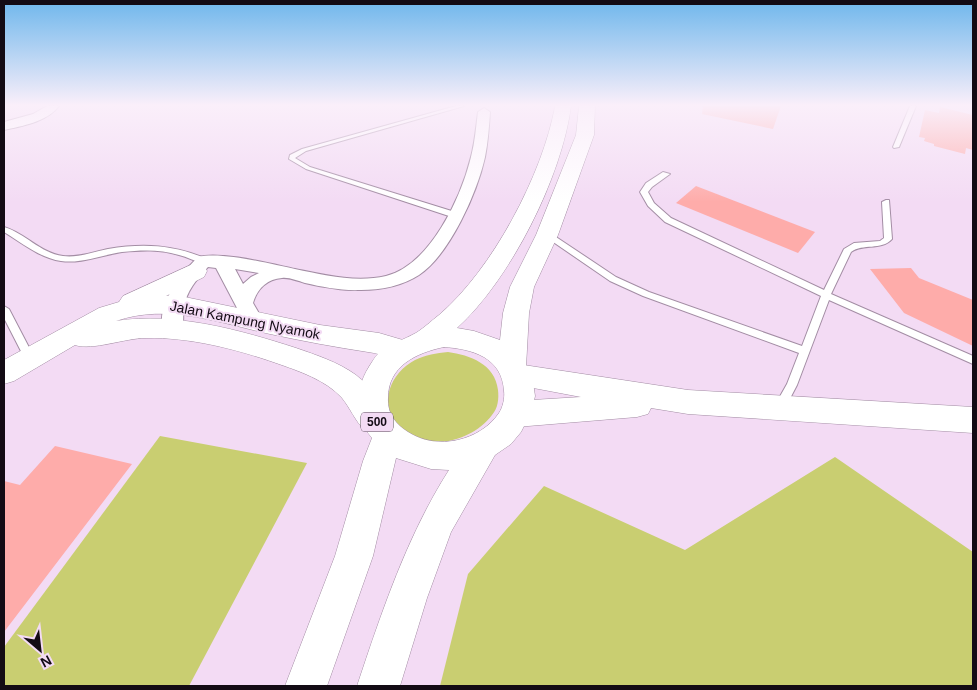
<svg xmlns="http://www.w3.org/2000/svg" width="977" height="690" font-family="Arial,sans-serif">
<rect width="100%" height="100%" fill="#f3dbf4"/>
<g fill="#c9ce71">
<path d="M 448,352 C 470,355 495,364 498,390 C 499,399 498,408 492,415 C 472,442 424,454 398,426 C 378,404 390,373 415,360 C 426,355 436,353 448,352 Z"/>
<path d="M 160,436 L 307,463 L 189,686 L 4,686 L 4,647 Z"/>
<path d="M 835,457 L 973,552 L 973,686 L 440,686 L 468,574 L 544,486 L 685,550 Z"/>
</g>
<g fill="#feacaa">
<path d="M 703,106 L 781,106 L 773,129 L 702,114 Z"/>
<path d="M 940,107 L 973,115 L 973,150 L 966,148 L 965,154 L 934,146 L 934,144 L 924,141 L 925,138 L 919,137 L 925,110 L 939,113 Z"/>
<path d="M 696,186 L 815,232 L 798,253 L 676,203 Z"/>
<path d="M 911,268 L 919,278 L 973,300 L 973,346 L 904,313 L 870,269 Z"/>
<path d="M 55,446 L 132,464 L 4,632 L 4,481 L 20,485 Z"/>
</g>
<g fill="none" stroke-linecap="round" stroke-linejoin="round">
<g stroke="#a38da4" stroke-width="2">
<g id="lane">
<path d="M 456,106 L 464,106 L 306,151 L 295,158 L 310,167 L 458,213 L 458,217 L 452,217 L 306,169 L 289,159 L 290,155 L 302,149 Z"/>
<path d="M 910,106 L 916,106 L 899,147 L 894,148 L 893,147 Z"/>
<path d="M 663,172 L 670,174 L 652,187 L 648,192 L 654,203 L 671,218 L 824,290 L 844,249 L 854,243 L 880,241 L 884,238 L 882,202 L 886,200 L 889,200 L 892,239 C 881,251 863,243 851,252 L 831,294 L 973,356 L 973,364 L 829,300 L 797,385 L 784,410 L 780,412 L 776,410 L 774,407 L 787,384 L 799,353 L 643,296 L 610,281 L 543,235 L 547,233 L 550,233 L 616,277 L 649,292 L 802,346 L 821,296 L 665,222 L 648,206 L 640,192 L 646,183 Z"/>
<path d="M 4,227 C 25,233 40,253 63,256 C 78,258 93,252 108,249 C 144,243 174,245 207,259 L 208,261 L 204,264 C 195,261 187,257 179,255 C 160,249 141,250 122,252 C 102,255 81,264 61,261 C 40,258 22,243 4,232 Z"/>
<path d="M 4,306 L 9,309 L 35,359 L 34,362 L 26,362 L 25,359 L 4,318 Z"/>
</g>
</g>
<g stroke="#a38da4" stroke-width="2">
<g id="street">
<path d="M 47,106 L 59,106 C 47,122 22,126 4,130 L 4,122 L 33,114 Z"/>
<path d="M 484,108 L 490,112 C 489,127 488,142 485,157 C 477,193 450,254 419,275 C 402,286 381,290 361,290 C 342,291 323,287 305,283 C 298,281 289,277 282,278 C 267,279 257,289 253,303 L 264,322 L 261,327 L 254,329 L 247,327 L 216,268 L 208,267 C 197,279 186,291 184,308 C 182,318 185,328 180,336 L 173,338 L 166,336 C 151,310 181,274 198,257 C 221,251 271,264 295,269 C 324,275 356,283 386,276 C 430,265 461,198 471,157 C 475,142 476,127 478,112 ZM 235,269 L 259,273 L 251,277 L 243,284 Z"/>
</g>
</g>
<g stroke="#a38da4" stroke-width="1">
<g id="secondary">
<path d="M 195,263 L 204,265 L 207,271 L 204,277 L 166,296 L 175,295 L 320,325 L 379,333 L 413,343 L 417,350 L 413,357 C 398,362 384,354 368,352 C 335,347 303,341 270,334 C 220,323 167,303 116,321 C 176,312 240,330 296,348 C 316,355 338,362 356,375 C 370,386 382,404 390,420 L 386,429 C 379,432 372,434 364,429 C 357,424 349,406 342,398 C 326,380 299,371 276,363 C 236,349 189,337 146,338 C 125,338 92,351 75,345 L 14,381 L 4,384 L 4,360 L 99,308 L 119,302 L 123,296 Z"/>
<path d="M 517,364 L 688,390 L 973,407 L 973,433 L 688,414 L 651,408 L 648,414 L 637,417 L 516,427 L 505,423 L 501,414 L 505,405 L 516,401 L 581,397 L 507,383 L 503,375 L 507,367 Z"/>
</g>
</g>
<g stroke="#a38da4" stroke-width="1">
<path id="primary" d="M 555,106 L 571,106 C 562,177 510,280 457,328 L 474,331 L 500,340 L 503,313 L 510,287 L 536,235 L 576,135 L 579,106 L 595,106 L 594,135 L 558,235 L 534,287 L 529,313 L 526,367 L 533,382 L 535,396 L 532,410 L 521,432 L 511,444 L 495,455 L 451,532 L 427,598 L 400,686 L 357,686 C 382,611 407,536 449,470 L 431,469 L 396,458 L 373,556 L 327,686 L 285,686 L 335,556 L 363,461 L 372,438 C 352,414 355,387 372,362 C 381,346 397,343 412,335 C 421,331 431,321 439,315 C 492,270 543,174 555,106 ZM 444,347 C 472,349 502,357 504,391 C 505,398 503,407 499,413 C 480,441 437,451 408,432 C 395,424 387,413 388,398 C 388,366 416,353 444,347 Z"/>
</g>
<use href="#lane" fill="#fff" fill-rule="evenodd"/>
<use href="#street" fill="#fff" fill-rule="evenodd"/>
<use href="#secondary" fill="#fff" fill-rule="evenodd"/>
<use href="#primary" fill="#fff" fill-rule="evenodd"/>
</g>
<linearGradient id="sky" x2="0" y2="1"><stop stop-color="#6fb7ec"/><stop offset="0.52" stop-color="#faeffa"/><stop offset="1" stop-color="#faeffa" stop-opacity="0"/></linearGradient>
<rect width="977" height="202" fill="url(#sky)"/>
<g text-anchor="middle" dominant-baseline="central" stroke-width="4" stroke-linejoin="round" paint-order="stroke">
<rect fill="#f3dbf4" stroke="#564957" stroke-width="1" x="361" y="412.5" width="32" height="19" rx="4"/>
<g font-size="12" font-weight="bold" fill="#130b14">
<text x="377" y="422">500</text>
</g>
<g font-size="14" fill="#130b14" stroke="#f3dbf4">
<text transform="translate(245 320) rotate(11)">Jalan Kampung Nyamok</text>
</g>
</g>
<rect width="977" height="690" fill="none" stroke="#130b14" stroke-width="10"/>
<g transform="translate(40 650) rotate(152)" stroke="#f3dbf4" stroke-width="4" paint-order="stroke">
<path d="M0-4L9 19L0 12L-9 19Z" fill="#130b14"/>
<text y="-8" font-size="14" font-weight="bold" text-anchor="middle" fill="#130b14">N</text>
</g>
</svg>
